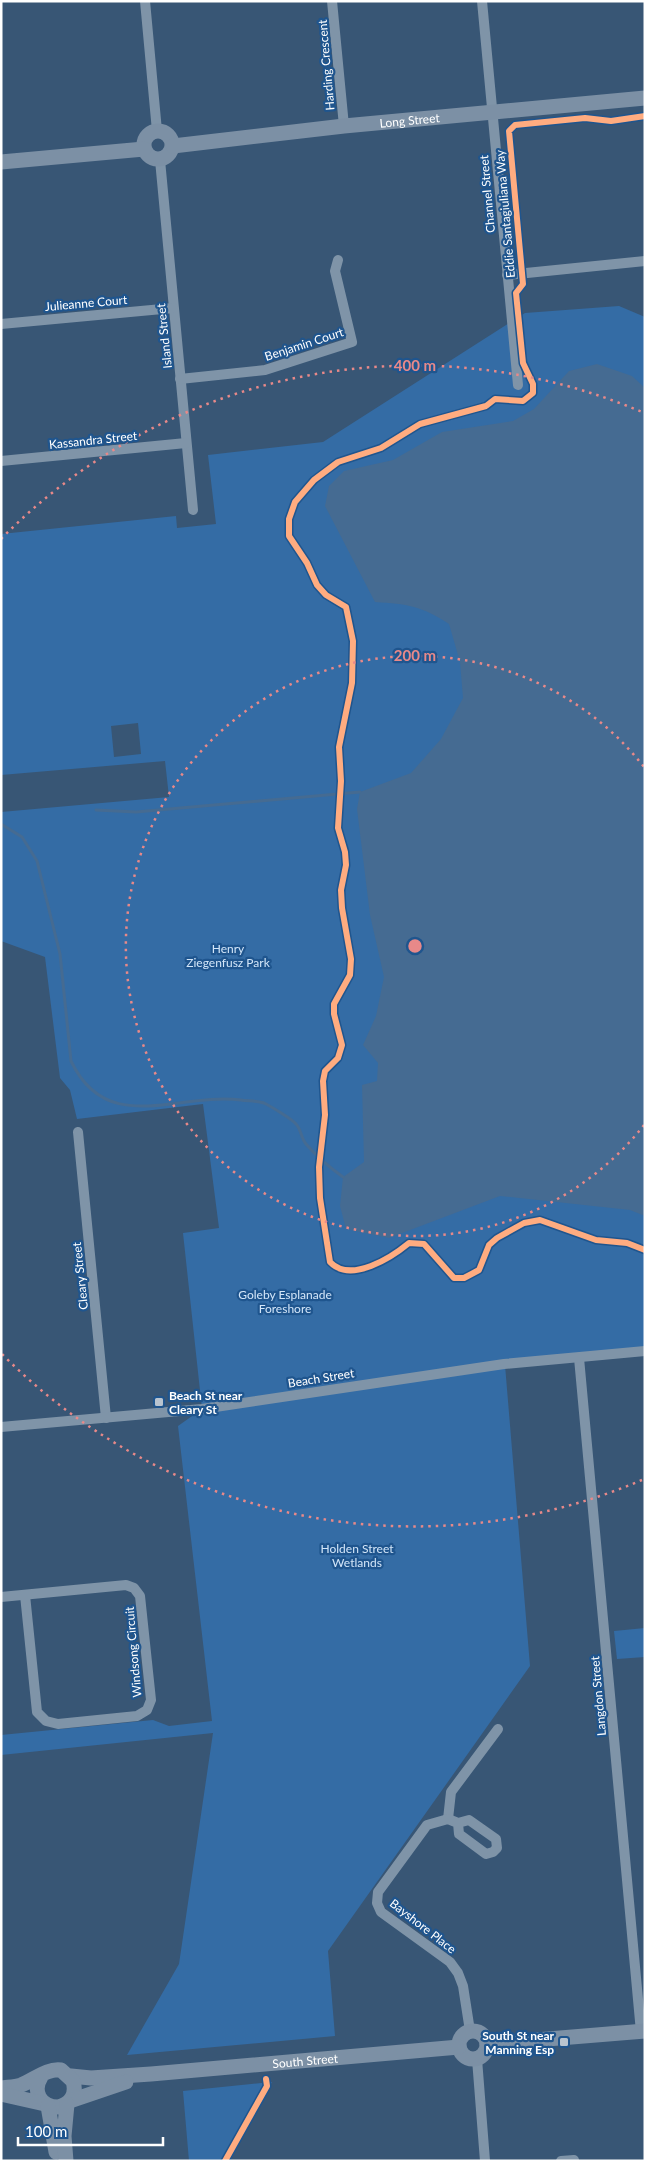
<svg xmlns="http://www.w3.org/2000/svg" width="646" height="2162" font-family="Lato,sans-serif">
<rect width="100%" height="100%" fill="#385675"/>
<g fill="#346ca5" fill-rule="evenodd">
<path d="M 619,306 L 645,317 L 645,1351 L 505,1365 L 530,1666 L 328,1951 L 335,2036 L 127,2055 L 179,1964 L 213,1733 L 1,1755 L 1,1735 L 153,1720 L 169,1726 L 212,1721 L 178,1426 L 202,1409 L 183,1233 L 219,1228 L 203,1104 L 77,1119 L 70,1090 L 60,1078 L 45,957 L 1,941 L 1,812 L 169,797 L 165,761 L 1,775 L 1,534 L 176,516 L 177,528 L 216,524 L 208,455 L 323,442 L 525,313 ZM 138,723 L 141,754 L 114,757 L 111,726 Z"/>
<path d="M 645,1628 L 645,1657 L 617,1659 L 614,1631 Z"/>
<path d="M 272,2082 L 230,2161 L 189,2161 L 183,2091 Z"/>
</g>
<path fill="#456b92" d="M 597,364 L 632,376 L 645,388 L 645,1216 L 630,1210 L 500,1196 L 389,1238 L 346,1229 L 340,1206 L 343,1177 L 364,1162 L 362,1085 L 377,1081 L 378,1063 L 363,1045 L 376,1016 L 384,977 L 370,915 L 357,809 L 360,792 L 411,773 L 441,739 L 463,698 L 460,662 L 449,624 C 422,606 407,604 375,602 L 325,506 L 329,486 L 344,471 L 393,460 L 442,432 L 513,421 L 534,409 L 569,371 Z"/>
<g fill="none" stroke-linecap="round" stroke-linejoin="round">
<g stroke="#456b92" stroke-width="3">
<path d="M 96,810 L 136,812 L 360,792"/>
<path d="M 1,824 L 22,837 L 37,861 L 60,954 L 71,1061 C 107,1137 177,1092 241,1100 C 248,1101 257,1101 264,1103 C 270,1106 292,1119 296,1124 C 301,1129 301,1138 306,1144 C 317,1157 329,1167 343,1177"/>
</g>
<g stroke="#7f94a8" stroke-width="10">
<path d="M 145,1 L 157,131"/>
<path d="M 332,1 L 344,126"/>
<path d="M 482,1 L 518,385"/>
<path d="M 160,160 L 193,510"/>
<path d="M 507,275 L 645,261"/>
<path d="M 1,324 L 173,308"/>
<path d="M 180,379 L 265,370 L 352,342 L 335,271 L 338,260"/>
<path d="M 1,461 L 186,443"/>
<path d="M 78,1132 L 106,1418"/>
<path d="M 579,1358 L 641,2032"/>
<path d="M 1,1427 L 202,1409 L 504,1364 L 645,1351"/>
<path d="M 1,1597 L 126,1585 L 134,1588 L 140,1596 L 151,1700 L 147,1710 L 137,1716 L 58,1724 L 46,1721 L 37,1712 L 25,1595"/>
<path d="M 448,1819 L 451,1792 L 498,1729"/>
<path d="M 458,1823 L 459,1834 L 486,1854 L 493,1852 L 497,1848 L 496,1839 L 469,1820 L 458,1823 L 448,1819 L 427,1825 L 378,1892 L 377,1903 L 381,1912 L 450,1962 L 458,1973 L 463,1986 L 470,2031"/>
<path d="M 477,2059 L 485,2161"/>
<path d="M 561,2161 L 574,2160"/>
</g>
<g stroke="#7c90a5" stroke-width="15">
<circle cx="158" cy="145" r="14"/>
<path id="s1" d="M 173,146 L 344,126 L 645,98"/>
<path d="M 1,162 L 144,149"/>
<circle cx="473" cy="2045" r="14"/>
<path d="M 487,2044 L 645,2031"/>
<path id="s2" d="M 71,2076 L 91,2078 L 151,2074 L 459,2047"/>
<path d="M 1,2088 C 8,2087 15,2087 21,2085 C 34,2080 47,2068 61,2070 L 73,2081 C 77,2094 71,2104 58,2107 C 40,2107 32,2091 41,2077"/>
<path d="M 1,2094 L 45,2104"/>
<path d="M 70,2101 L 126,2082"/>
<path d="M 48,2106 L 56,2152"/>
<path d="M 66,2161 L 64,2136 L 67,2104"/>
</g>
<g stroke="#1f558e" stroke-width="9">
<g id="cycleway">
<path d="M 645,116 L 611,121 L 585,118 L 515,125 L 509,131 L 523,284 L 516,293 L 523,363 L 533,384 L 533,393 L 523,401 L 495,399 L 486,406 L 420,424 L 381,448 L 338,462 L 314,480 L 295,502 L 289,519 L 289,536 L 307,563 L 317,585 L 326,595 L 346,607 L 353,641 L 352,683 L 339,747 L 341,781 L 338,828 L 345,852 L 346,865 L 341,890 L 342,908 L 351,959 L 350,975 L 334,1004 L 334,1014 L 342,1045 L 338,1058 L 325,1071 L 323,1081 L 325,1115 L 319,1167 L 320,1198 L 330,1262 C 351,1284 392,1257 409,1243 L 424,1244 L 454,1278 L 464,1278 L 479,1270 L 489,1245 L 497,1238 L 524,1223 L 540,1220 L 596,1240 L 627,1243 L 645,1250"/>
<path d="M 225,2161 L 267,2086 L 266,2079"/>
</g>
</g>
<use href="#cycleway" stroke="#ffac80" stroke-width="6"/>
</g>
<g fill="none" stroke="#e88989" stroke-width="2.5" stroke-dasharray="2.5 5">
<path d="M644 1125A290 290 0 1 1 644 767"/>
<path d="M642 1480A580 580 0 0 1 1 1353M1 539A580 580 0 0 1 642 412"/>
</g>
<g fill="#b9c4cf" stroke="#1f558e" stroke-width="2">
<rect x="154" y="1397" width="10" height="10" rx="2.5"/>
<rect x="559" y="2037" width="10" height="10" rx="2.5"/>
</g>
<g text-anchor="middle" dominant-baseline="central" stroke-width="4.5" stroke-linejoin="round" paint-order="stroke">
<g font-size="12" fill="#fff" stroke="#1f558e">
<text transform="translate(326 65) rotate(-95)">Harding Crescent</text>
<text stroke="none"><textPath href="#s1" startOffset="238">Long Street</textPath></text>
<text transform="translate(487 194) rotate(-95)">Channel Street</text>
<text transform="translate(505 214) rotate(-95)">Eddie Santagiuliana Way</text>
<text transform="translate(86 303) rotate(-5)">Julieanne Court</text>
<text transform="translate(164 336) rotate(-96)">Island Street</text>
<text transform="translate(304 344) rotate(-18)">Benjamin Court</text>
<text transform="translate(93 440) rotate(-6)">Kassandra Street</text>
<text transform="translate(80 1276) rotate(-96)">Cleary Street</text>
<text transform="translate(321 1378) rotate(-9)">Beach Street</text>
<text transform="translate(133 1652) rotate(-95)">Windsong Circuit</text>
<text transform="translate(598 1696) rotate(-95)">Langdon Street</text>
<text transform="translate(423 1926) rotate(38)">Bayshore Place</text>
<text stroke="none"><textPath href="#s2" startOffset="235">South Street</textPath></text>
</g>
<g font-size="12" fill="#d3e6f9" stroke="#1f558e">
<text x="228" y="948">Henry<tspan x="228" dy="14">Ziegenfusz Park</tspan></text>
<text x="285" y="1294">Goleby Esplanade<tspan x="285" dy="14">Foreshore</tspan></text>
<text x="357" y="1548">Holden Street<tspan x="357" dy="14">Wetlands</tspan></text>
</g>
<g font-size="12" font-weight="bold" fill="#fff" stroke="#1f558e" text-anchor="start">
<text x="169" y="1395">Beach St near<tspan x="169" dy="14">Cleary St</tspan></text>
<text x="554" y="2035" text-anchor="end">South St near<tspan x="554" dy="14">Manning Esp</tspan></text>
</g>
</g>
<circle cx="415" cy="946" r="8" fill="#e88989" stroke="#1f558e" stroke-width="2.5"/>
<g font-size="15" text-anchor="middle" font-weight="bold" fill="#e88989" stroke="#1f558e" stroke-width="4.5" stroke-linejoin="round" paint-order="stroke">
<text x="415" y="371">400 m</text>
<text x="415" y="661">200 m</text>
</g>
<rect width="646" height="2162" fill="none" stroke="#ffffff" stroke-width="5"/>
<path d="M18 2137v8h145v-8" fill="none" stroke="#ffffff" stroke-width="2.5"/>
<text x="25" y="2137" font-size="15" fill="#ffffff" stroke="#1f558e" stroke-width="4" paint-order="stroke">100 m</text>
</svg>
